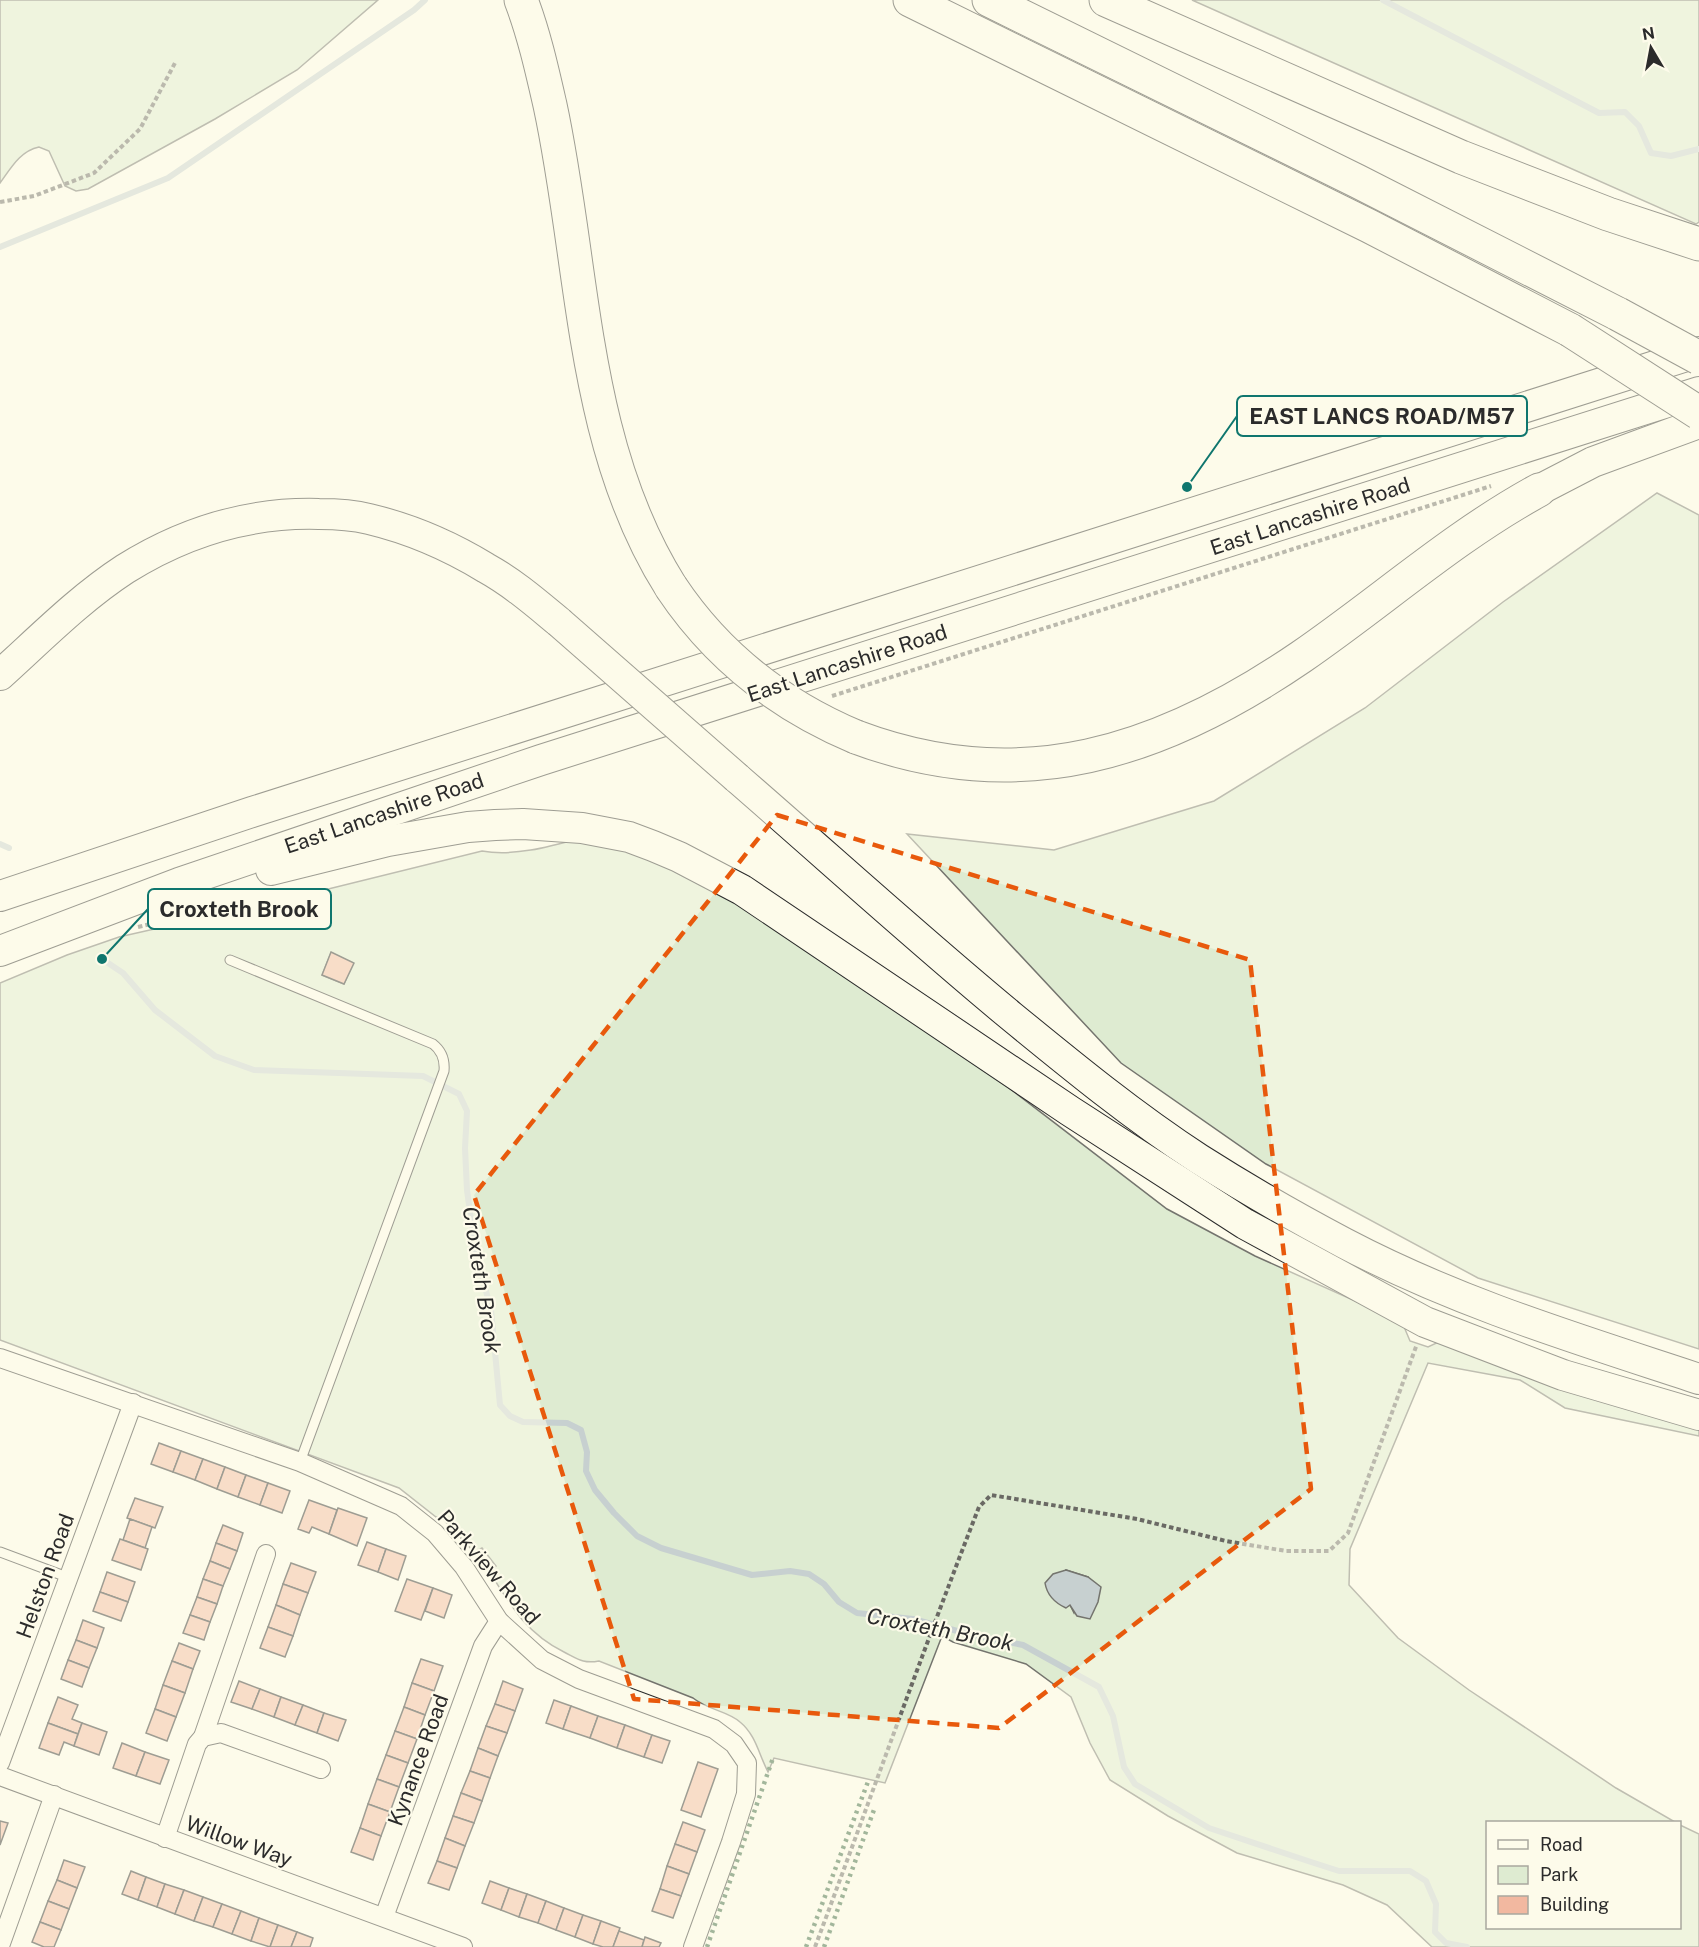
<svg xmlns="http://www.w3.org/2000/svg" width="1699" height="1947" font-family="'Public Sans',sans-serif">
<rect width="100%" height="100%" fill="#fdfbea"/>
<g fill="#deebd1" stroke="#74746e" stroke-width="1.5" fill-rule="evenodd">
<path d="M 0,0 L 378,0 L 297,70 L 215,119 L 88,189 L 76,191 L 65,186 L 49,151 L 39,147 C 20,151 11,168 0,183 Z"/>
<path d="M 1192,0 L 1699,0 L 1699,222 L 1696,224 Z"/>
<path d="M 1657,493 L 1699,515 L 1699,1349 L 1478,1278 L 1266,1164 L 1121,1063 L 907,834 L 1054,850 L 1214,801 L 1365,708 L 1503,602 Z"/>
<path d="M 585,837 L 621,847 L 702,880 L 987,1071 L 1167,1209 L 1255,1256 L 1402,1322 L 1410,1341 L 1428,1347 L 1445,1339 L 1699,1426 L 1699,1436 L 1565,1408 L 1520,1380 L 1428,1363 L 1350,1549 L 1349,1585 L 1398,1638 L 1469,1690 L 1616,1788 L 1675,1822 L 1488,1822 L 1488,1928 L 1680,1928 L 1680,1825 L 1699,1834 L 1699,1947 L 1432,1947 L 1387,1905 L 1343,1885 L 1237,1853 L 1168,1816 L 1110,1780 L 1090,1743 L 1071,1697 L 1026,1664 L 953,1642 L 942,1636 L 885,1783 L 774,1758 L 768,1772 C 759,1755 756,1735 740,1722 C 728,1711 708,1710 693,1698 L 599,1661 C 583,1664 578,1659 564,1652 C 526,1633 511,1606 489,1571 L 496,1566 L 482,1548 L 474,1552 L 441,1517 L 436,1517 L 399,1488 L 0,1340 L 0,983 L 67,955 L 119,937 L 304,895 L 482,851 C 515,857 552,846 585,837 ZM 331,953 L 353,963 L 344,984 L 322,975 ZM 1066,1570 L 1088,1577 L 1074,1613 L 1070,1605 L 1067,1606 Z"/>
</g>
<path fill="#c7d0d0" stroke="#74746e" stroke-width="1.5" d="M 1066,1570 L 1088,1577 L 1101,1587 L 1098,1602 L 1090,1619 L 1077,1616 L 1070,1605 L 1066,1608 C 1055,1603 1047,1595 1045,1583 L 1053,1574 Z"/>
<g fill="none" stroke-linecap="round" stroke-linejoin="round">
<g stroke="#c7d0d0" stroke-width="6">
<path d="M 1383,0 L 1599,113 L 1625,112 L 1639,126 L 1651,153 L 1671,156 L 1699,149"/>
<path d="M 0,247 L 168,178 L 414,10 L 425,0"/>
<path d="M 0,844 L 9,848"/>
<path d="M 102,959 L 123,973 L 155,1010 L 215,1056 L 254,1070 L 423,1076 L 459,1094 L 467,1111 L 465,1148 L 467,1190 L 475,1249 L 491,1310 L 500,1405 L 510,1416 L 523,1422 L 567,1423 L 581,1430 L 587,1452 L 586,1471 L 595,1490 L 614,1513 L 637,1536 L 661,1548 L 752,1575 L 790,1571 L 809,1574 L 824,1584 L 839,1602 L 857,1613 L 913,1619 L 972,1635 L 1023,1645 L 1099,1687 L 1113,1716 L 1124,1767 L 1135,1784 L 1209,1828 L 1311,1862 L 1339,1871 L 1410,1871 L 1426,1881 L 1436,1904 L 1435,1932 L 1446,1943 L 1467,1947"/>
</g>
</g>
<g fill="#f2b8a0" stroke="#2b2b2b" stroke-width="1.5">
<path d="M 331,952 L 354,963 L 344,984 L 322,975 Z"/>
<path d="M 159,1443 L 181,1451 L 173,1472 L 151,1464 Z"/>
<path d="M 181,1451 L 203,1459 L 195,1480 L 173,1472 Z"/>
<path d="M 203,1459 L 225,1467 L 217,1489 L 195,1480 Z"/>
<path d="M 225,1467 L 246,1475 L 238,1497 L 217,1489 Z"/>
<path d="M 246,1475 L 268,1483 L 260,1505 L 238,1497 Z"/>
<path d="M 268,1483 L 290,1491 L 282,1513 L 260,1505 Z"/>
<path d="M 135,1498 L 163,1507 L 155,1528 L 127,1518 Z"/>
<path d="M 309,1500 L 337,1510 L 329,1534 L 312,1527 L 309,1533 L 298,1529 Z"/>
<path d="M 338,1508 L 367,1518 L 357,1546 L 329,1534 Z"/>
<path d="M 130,1519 L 152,1527 L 145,1548 L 123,1540 Z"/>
<path d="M 223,1525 L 243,1533 L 237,1551 L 216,1543 Z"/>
<path d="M 120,1539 L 148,1549 L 141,1570 L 112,1560 Z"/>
<path d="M 367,1542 L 386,1549 L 378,1572 L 358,1565 Z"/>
<path d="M 216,1543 L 237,1551 L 230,1569 L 210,1561 Z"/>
<path d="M 386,1549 L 406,1556 L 398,1580 L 378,1572 Z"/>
<path d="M 210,1561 L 230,1569 L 223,1586 L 203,1579 Z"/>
<path d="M 291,1563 L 316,1572 L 308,1593 L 283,1584 Z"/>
<path d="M 107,1572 L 135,1582 L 128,1602 L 100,1592 Z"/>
<path d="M 203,1579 L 223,1586 L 217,1604 L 197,1597 Z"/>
<path d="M 407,1579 L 433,1588 L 421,1620 L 395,1611 Z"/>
<path d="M 283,1584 L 308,1593 L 300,1615 L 276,1605 Z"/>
<path d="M 433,1588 L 452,1595 L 444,1618 L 425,1611 Z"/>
<path d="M 100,1592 L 128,1602 L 121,1621 L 93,1611 Z"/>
<path d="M 197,1597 L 217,1604 L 210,1622 L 190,1615 Z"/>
<path d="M 276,1605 L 300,1615 L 293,1636 L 268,1627 Z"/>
<path d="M 190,1615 L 210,1622 L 204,1640 L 183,1633 Z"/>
<path d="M 83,1620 L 104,1628 L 97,1648 L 76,1640 Z"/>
<path d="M 268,1627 L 293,1636 L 285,1657 L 260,1648 Z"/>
<path d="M 76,1640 L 97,1648 L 89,1668 L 68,1660 Z"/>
<path d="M 179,1643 L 200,1651 L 193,1669 L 172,1661 Z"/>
<path d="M 421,1659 L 443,1666 L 434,1691 L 412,1683 Z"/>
<path d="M 68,1660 L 89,1668 L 82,1687 L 61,1679 Z"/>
<path d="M 172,1661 L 193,1669 L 185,1693 L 163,1685 Z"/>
<path d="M 239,1681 L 260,1689 L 252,1709 L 231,1702 Z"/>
<path d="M 503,1681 L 523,1689 L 515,1711 L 495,1704 Z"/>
<path d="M 412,1683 L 434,1691 L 425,1715 L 404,1707 Z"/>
<path d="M 163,1685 L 185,1693 L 176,1717 L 155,1709 Z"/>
<path d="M 260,1689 L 281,1697 L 274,1717 L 252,1709 Z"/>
<path d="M 58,1697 L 78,1705 L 72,1719 L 82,1723 L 78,1734 L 48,1723 Z"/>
<path d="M 281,1697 L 303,1705 L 295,1725 L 274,1717 Z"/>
<path d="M 554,1700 L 571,1706 L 563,1729 L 546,1723 Z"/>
<path d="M 495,1704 L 515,1711 L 507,1733 L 486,1726 Z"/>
<path d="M 303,1705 L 324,1713 L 317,1733 L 295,1725 Z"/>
<path d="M 571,1706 L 598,1716 L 590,1738 L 563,1729 Z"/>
<path d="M 404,1707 L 425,1715 L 417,1739 L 395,1731 Z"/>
<path d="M 155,1709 L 176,1717 L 167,1741 L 146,1733 Z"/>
<path d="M 324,1713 L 346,1720 L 338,1741 L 317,1733 Z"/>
<path d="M 598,1716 L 625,1725 L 617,1748 L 590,1738 Z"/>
<path d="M 48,1723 L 78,1734 L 74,1746 L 64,1742 L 59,1755 L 39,1748 Z"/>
<path d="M 82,1723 L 107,1732 L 99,1755 L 74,1746 Z"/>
<path d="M 625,1725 L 652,1735 L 644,1757 L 617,1748 Z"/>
<path d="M 486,1726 L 507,1733 L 498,1756 L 478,1748 Z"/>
<path d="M 395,1731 L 417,1739 L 408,1763 L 386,1755 Z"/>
<path d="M 652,1735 L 670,1741 L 662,1763 L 644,1757 Z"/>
<path d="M 122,1743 L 145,1752 L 136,1776 L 113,1768 Z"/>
<path d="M 478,1748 L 498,1756 L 490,1778 L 470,1771 Z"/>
<path d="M 145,1752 L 169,1760 L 160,1784 L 136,1776 Z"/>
<path d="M 386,1755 L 408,1763 L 399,1787 L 377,1779 Z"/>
<path d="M 698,1762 L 718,1769 L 701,1817 L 681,1810 Z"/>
<path d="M 470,1771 L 490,1778 L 482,1801 L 461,1793 Z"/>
<path d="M 377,1779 L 399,1787 L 390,1812 L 368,1804 Z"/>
<path d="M 461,1793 L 482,1801 L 474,1823 L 453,1816 Z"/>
<path d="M 368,1804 L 390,1812 L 381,1836 L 360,1828 Z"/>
<path d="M 453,1816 L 474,1823 L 465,1846 L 445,1838 Z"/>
<path d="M 0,1821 L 8,1823 L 0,1845 Z"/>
<path d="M 683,1822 L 705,1830 L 697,1852 L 675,1844 Z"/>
<path d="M 360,1828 L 381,1836 L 373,1860 L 351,1852 Z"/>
<path d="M 445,1838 L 465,1846 L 457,1868 L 437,1861 Z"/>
<path d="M 675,1844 L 697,1852 L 689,1874 L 667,1866 Z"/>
<path d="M 64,1860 L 85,1867 L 77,1888 L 57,1880 Z"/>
<path d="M 437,1861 L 457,1868 L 449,1890 L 428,1883 Z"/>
<path d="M 667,1866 L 689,1874 L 681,1896 L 660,1889 Z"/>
<path d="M 131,1871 L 146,1877 L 138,1900 L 122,1894 Z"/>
<path d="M 146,1877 L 165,1884 L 157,1907 L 138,1900 Z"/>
<path d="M 57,1880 L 77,1888 L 69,1909 L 48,1901 Z"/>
<path d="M 490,1881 L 509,1888 L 501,1910 L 482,1903 Z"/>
<path d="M 165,1884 L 184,1890 L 175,1914 L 157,1907 Z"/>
<path d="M 509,1888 L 527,1894 L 519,1917 L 501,1910 Z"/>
<path d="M 660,1889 L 681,1896 L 673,1918 L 652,1911 Z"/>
<path d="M 184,1890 L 203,1897 L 194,1921 L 175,1914 Z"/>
<path d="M 527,1894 L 546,1901 L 538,1923 L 519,1917 Z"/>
<path d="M 203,1897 L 222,1904 L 213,1927 L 194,1921 Z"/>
<path d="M 48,1901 L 69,1909 L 61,1930 L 40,1922 Z"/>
<path d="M 546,1901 L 564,1908 L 556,1930 L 538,1923 Z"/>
<path d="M 222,1904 L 241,1911 L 232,1934 L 213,1927 Z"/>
<path d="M 564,1908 L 583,1915 L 575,1937 L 556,1930 Z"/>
<path d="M 241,1911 L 259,1918 L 251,1941 L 232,1934 Z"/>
<path d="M 583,1915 L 601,1921 L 593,1944 L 575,1937 Z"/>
<path d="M 259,1918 L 278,1925 L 270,1947 L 251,1941 Z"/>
<path d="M 601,1921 L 620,1928 L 613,1947 L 603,1947 L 593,1944 Z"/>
<path d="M 40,1922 L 61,1930 L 54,1947 L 44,1947 L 32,1942 Z"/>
<path d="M 278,1925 L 297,1932 L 291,1947 L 270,1947 Z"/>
<path d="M 619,1931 L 644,1940 L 642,1947 L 613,1947 Z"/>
<path d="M 297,1932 L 313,1938 L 310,1947 L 291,1947 Z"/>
<path d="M 645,1937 L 661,1943 L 659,1947 L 642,1947 Z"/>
</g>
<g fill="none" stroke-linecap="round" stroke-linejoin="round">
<g stroke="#2b2b2b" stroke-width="11">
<g id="service">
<path d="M 230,960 L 433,1044 C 442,1051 445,1060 444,1071 L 300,1462"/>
<path d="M 0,1552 L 67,1577"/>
</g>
</g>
<g stroke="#2b2b2b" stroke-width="20">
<g id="minor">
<path d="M 0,1358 L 300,1462 L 401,1506 L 435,1533 L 464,1567 L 499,1621 L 542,1660 L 579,1679 L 714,1729 L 734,1744 L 747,1763 L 746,1794 L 731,1842 L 693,1947"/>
<path d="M 203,1737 L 266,1554"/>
<path d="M 0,1763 L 133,1403"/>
<path d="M 0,1776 L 463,1947"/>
<path d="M 165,1838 L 197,1744 L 203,1737 L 221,1733 L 321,1769"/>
<path d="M 384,1917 L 483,1646 L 499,1621"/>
<path d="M 0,1946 L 54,1795"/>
</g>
</g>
<g stroke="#2b2b2b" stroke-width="32">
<g id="trunk">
<path d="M 1539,490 L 1593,462 L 1699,423"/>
<path d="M 0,675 C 40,639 79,599 125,569 C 184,532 250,512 319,514 C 336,514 353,515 369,519 C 411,529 450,546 486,568 C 513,583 536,603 559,622"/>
<path d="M 737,778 C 828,857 918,939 1011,1016 C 1072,1066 1133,1116 1199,1159 C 1246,1189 1295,1217 1344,1243 C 1458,1303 1578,1339 1699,1379"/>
<path d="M 271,870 L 388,841 L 468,827 L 495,825 L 523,824 L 582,828 L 629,837 L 653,846 L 679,857 L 742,890 L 1070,1111 L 1245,1224 L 1425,1322 L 1563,1375 L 1699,1415"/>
<path d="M 0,896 L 252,812 L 1699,352"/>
<path d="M 0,951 L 179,883 L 541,760 L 1699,392"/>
</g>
</g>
<g stroke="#2b2b2b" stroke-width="35">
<g id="motorway">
<path d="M 521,0 C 534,34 542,70 550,105 C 585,267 580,443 671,587"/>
<path d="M 910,0 L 1369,226 L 1570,330"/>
<path d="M 989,0 L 1357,181 L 1618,314"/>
<path d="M 1106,0 L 1461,157 L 1608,214 L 1699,244"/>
<path d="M 856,737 C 1021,799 1162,752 1301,657 C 1381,602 1453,537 1539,490"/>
</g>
</g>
<g stroke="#6a6964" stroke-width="4" stroke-dasharray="4.5 3" stroke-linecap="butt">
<path d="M 0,202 L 34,196 L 94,173 L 140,129 L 176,61"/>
<path d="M 832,696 L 1491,486"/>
<path d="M 138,927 L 268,896"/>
<path d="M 815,1947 C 870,1800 922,1653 979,1507 L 991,1495 L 1137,1519 L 1226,1541 L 1286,1551 L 1329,1551 L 1348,1533 L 1417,1344"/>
</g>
<use href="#service" stroke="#fdfbea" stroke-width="9"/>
<use href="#minor" stroke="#fdfbea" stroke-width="18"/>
<use href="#trunk" stroke="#fdfbea" stroke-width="30"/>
<use href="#motorway" stroke="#fdfbea" stroke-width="33"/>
<g stroke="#2b2b2b" stroke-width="32" stroke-linecap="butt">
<path id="trunk-bridge" d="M 559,622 L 737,778"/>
</g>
<g stroke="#2b2b2b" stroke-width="35" stroke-linecap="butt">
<g id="motorway-bridge">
<path d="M 1618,314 L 1699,358"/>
<path d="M 1570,330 L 1699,413"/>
<path d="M 671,587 C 717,656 780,705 856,737"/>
</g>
</g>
<use href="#trunk-bridge" stroke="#fdfbea" stroke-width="30"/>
<use href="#motorway-bridge" stroke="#fdfbea" stroke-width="33"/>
<g stroke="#34623c" stroke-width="4.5" stroke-dasharray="3 4.5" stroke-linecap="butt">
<path d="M 707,1947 L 773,1758"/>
<path d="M 806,1947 L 869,1779"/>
<path d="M 824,1947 L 875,1807"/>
</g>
</g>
<path d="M0 0H1699V1947H0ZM 777,815 L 1250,960 L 1311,1489 L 999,1728 L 634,1699 L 474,1195 Z" fill="#fdfbea" fill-opacity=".55" fill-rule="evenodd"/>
<path fill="none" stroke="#e8590c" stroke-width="4.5" stroke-dasharray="12 8" stroke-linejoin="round" d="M 777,815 L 1250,960 L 1311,1489 L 999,1728 L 634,1699 L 474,1195 Z"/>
<g text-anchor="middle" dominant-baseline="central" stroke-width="4.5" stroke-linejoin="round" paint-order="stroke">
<g font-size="21" fill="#2b2b2b" stroke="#fdfbea">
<text transform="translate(1310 516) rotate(-18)">East Lancashire Road</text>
<text transform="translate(847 663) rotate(-18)">East Lancashire Road</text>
<text transform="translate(384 813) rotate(-19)">East Lancashire Road</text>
<text transform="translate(489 1567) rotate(49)">Parkview Road</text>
<text transform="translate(45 1576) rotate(-70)">Helston Road</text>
<text transform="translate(418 1760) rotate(-70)">Kynance Road</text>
<text transform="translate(239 1841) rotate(20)">Willow Way</text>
</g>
<g font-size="22" font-style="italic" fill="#2b2b2b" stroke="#fdfbea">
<text transform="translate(482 1280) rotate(81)">Croxteth Brook</text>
<text transform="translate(940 1629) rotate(11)">Croxteth Brook</text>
</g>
</g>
<path fill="none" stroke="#0f766e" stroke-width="2" d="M1187 487L1237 416M102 959L148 909"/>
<g fill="#0f766e" stroke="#fdfbea" stroke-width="2">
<circle cx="1187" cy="487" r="6"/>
<circle cx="102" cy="959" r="6"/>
</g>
<g fill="#fdfbea" stroke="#0f766e" stroke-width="2">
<rect x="1237" y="396" width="290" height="40" rx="6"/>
<rect x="148" y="889" width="183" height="40" rx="6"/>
</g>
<g font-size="22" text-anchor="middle" font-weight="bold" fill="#2b2b2b">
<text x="1382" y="424">EAST LANCS ROAD/M57</text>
<text x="239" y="917">Croxteth Brook</text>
</g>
<rect x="1486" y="1821" width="195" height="108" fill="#fdfbea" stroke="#a9a89e" stroke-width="1.5"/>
<rect x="1498" y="1840" width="30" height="9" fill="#fdfbea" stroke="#a9a89e" stroke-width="1.5"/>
<text x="1540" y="1851" font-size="18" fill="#2b2b2b">Road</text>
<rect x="1498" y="1866" width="30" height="18" fill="#deebd1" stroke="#a9a89e" stroke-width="1.5"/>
<text x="1540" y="1881" font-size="18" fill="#2b2b2b">Park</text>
<rect x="1498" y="1896" width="30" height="18" fill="#f2b8a0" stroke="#a9a89e" stroke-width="1.5"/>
<text x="1540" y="1911" font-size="18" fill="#2b2b2b">Building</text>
<g transform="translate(1651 48) rotate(350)" stroke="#fdfbea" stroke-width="4.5" paint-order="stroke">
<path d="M0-4.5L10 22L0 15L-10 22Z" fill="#2b2b2b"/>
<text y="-9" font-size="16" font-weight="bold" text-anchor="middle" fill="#2b2b2b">N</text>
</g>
</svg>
